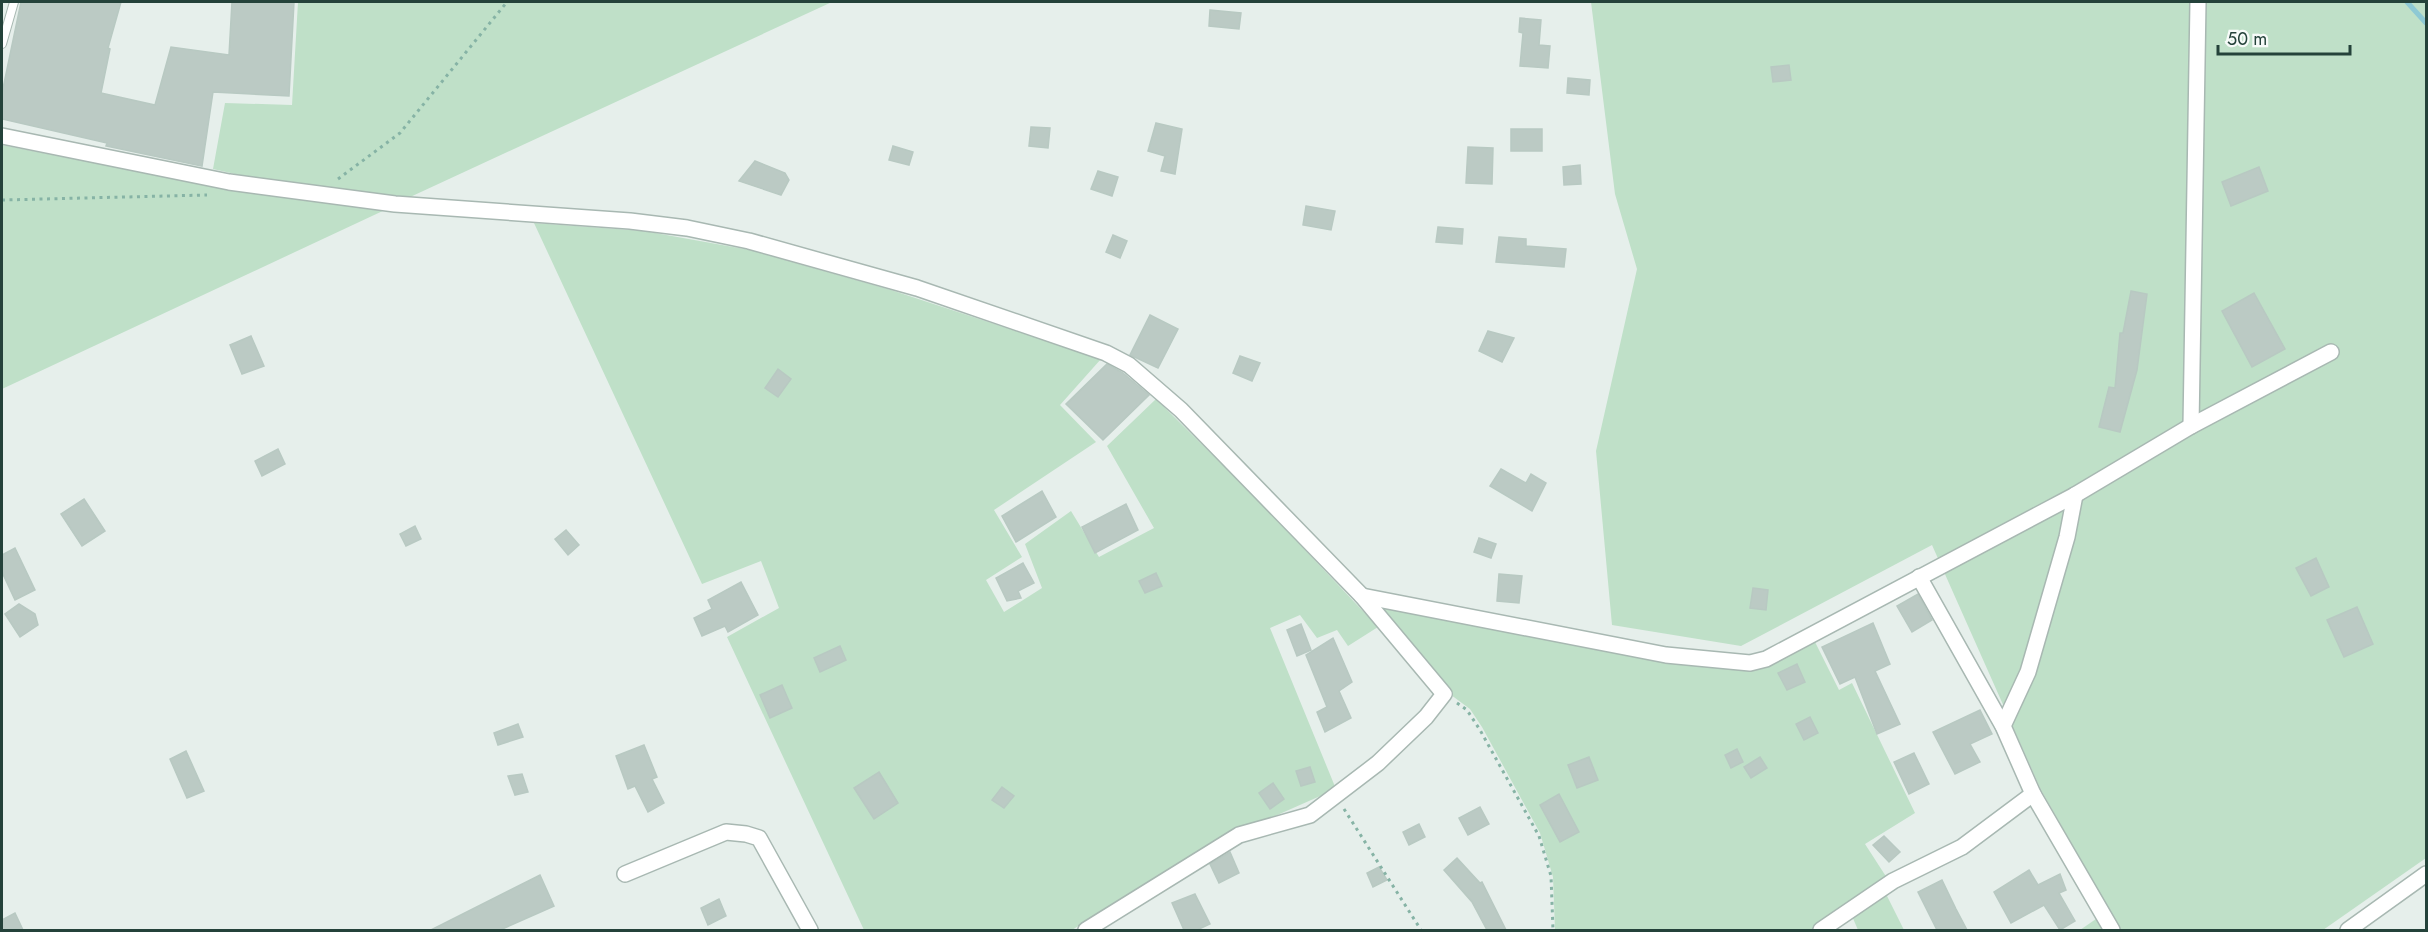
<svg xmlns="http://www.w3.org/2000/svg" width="2428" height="932" font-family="Jost,sans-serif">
<rect width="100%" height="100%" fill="#e6efeb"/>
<g fill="#bfe0c8">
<path d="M 298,2 L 832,2 L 408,198 L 320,193 L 213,169 L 225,103 L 292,105 Z"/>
<path d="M 1591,2 L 2426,2 L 2426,858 L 2323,930 L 2121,930 L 2041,790 L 1932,545 L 1741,646 L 1612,625 L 1596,451 L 1637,269 L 1615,194 Z"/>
<path d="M 2,145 L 232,190 L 387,209 L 2,389 Z"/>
<path d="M 534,223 L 644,231 L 750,250 L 891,290 L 1101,359 L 1060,405 L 1096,442 L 994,510 L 1022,557 L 986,580 L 1004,612 L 1042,588 L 1025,544 L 1071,511 L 1099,557 L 1154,528 L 1107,446 L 1156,399 L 1251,493 L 1378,627 L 1348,646 L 1337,630 L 1317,638 L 1300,615 L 1270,628 L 1336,789 L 1201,849 L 1072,930 L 864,930 L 727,637 L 779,608 L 761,561 L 702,584 Z"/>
<path d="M 1364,598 L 1751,668 L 1813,638 L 1839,690 L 1852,683 L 1915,813 L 1865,844 L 1887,878 L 1812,930 L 1555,930 L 1553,877 L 1540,833 L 1482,727 L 1470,709 L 1447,692 Z"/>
<path d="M 1886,894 L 1904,930 L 1858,930 L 1852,916 Z"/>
<path d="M 2096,919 L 2103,930 L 2080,930 Z"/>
</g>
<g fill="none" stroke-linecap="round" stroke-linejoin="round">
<path stroke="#8ec9d4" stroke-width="5" d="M 2407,2 L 2426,23"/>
</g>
<g fill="#bbcac4" stroke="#b8c9c2" stroke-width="1.5">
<path d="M 21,2 L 121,2 L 108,48 L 110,49 L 101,93 L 155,105 L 171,47 L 229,55 L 232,2 L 294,2 L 289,96 L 213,92 L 202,166 L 106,146 L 107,143 L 2,119 L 2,93 Z"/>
<path d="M 1210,10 L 1241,13 L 1239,29 L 1209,26 Z"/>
<path d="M 1520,18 L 1541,20 L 1539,45 L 1550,46 L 1548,68 L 1520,66 L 1523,33 L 1519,32 Z"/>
<path d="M 1789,65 L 1791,80 L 1773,82 L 1771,67 Z"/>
<path d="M 1568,78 L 1590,80 L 1589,95 L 1567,93 Z"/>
<path d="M 1156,123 L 1182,129 L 1175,174 L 1161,171 L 1165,156 L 1148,151 Z"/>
<path d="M 1031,127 L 1050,128 L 1048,148 L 1029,146 Z"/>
<rect x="1511" y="129" width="31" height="22"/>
<path d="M 893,146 L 913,152 L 909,165 L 889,160 Z"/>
<path d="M 1468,147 L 1493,148 L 1492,184 L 1466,183 Z"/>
<path d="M 755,161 L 785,173 L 789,180 L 781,195 L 739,181 Z"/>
<path d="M 1580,165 L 1581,184 L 1564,185 L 1563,167 Z"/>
<path d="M 2259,167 L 2268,191 L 2231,206 L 2222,182 Z"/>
<path d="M 1098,171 L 1118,177 L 1112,196 L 1091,189 Z"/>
<path d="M 1306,206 L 1335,211 L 1331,230 L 1303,225 Z"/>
<path d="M 1438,227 L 1463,229 L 1462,244 L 1436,242 Z"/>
<path d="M 1113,235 L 1127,241 L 1120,258 L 1106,252 Z"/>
<path d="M 1499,237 L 1526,239 L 1526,246 L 1566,249 L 1564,267 L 1496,262 Z"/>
<path d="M 2131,291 L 2147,294 L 2137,370 L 2120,432 L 2099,427 L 2109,387 L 2115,388 L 2120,333 L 2123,333 Z"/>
<path d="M 2254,293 L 2285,349 L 2252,367 L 2222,311 Z"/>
<path d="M 1150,315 L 1178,329 L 1158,368 L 1130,355 Z"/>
<path d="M 1488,331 L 1514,338 L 1502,362 L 1479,351 Z"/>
<path d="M 251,336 L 264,366 L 242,374 L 230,345 Z"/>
<path d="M 1240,356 L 1260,363 L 1252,381 L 1233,373 Z"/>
<path d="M 1107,364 L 1123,373 L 1149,395 L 1103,440 L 1066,404 Z"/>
<path d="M 778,369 L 791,379 L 778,397 L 765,388 Z"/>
<path d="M 278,449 L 285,464 L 262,476 L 255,461 Z"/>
<path d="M 1501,469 L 1526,483 L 1531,474 L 1546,483 L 1532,511 L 1490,486 Z"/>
<path d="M 1042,491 L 1056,517 L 1016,542 L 1002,516 Z"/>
<path d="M 84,499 L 105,531 L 82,546 L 61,514 Z"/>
<path d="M 1126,504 L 1138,530 L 1095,553 L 1082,527 Z"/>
<path d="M 415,526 L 421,539 L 406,546 L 400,534 Z"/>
<path d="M 566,530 L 579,545 L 568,555 L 555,539 Z"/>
<path d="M 1479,538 L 1496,544 L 1491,558 L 1474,552 Z"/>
<path d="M 15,548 L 35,590 L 15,600 L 2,572 L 2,555 Z"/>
<path d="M 2316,558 L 2329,587 L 2311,596 L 2296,568 Z"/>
<path d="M 1023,563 L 1034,583 L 1018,591 L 1021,598 L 1007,601 L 996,578 Z"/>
<path d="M 1156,573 L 1162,586 L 1145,593 L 1139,581 Z"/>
<path d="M 1499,574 L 1522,576 L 1519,603 L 1497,601 Z"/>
<path d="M 741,582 L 758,615 L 728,632 L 725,626 L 702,636 L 694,618 L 712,609 L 708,600 Z"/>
<path d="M 1753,588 L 1768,590 L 1766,610 L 1750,608 Z"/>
<path d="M 1918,594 L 1932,620 L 1912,632 L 1897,606 Z"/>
<path d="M 19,604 L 35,614 L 38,625 L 20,637 L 5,614 Z"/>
<path d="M 2357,607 L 2373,644 L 2344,657 L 2327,620 Z"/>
<path d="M 1873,623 L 1890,664 L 1875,671 L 1900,724 L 1877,734 L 1855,677 L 1840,684 L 1822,647 Z"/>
<path d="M 1301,624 L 1311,650 L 1297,656 L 1287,630 Z"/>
<path d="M 1333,638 L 1352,682 L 1339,691 L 1351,718 L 1325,732 L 1317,712 L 1327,707 L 1306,655 Z"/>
<path d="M 840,646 L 846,660 L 820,672 L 814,658 Z"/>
<path d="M 1797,664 L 1805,682 L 1787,690 L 1778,673 Z"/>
<path d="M 782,685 L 792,708 L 770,718 L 760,695 Z"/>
<path d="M 1980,710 L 1992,734 L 1970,744 L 1980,762 L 1955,774 L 1933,732 Z"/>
<path d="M 1810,717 L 1818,733 L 1804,740 L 1796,724 Z"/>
<path d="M 518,724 L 523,737 L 498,745 L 494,733 Z"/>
<path d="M 644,745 L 657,777 L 652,779 L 664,803 L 648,812 L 635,786 L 628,789 L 616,756 Z"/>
<path d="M 1737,749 L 1743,762 L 1731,768 L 1725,755 Z"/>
<path d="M 186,751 L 204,791 L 187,798 L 170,759 Z"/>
<path d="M 1914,753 L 1929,784 L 1909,794 L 1894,762 Z"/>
<path d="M 1589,757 L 1598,780 L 1577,788 L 1568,765 Z"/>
<path d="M 1760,757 L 1767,768 L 1751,778 L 1744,767 Z"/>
<path d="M 1310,767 L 1315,782 L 1301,786 L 1296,771 Z"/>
<path d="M 879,772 L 898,803 L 874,819 L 854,788 Z"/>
<path d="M 522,774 L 528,792 L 515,795 L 508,776 Z"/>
<path d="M 1273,783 L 1284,799 L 1270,809 L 1259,793 Z"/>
<path d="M 1002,787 L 1014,796 L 1004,808 L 992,800 Z"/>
<path d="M 1559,794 L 1579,832 L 1560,842 L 1540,805 Z"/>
<path d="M 1480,807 L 1489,824 L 1468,835 L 1459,818 Z"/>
<path d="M 1419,824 L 1425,837 L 1409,845 L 1403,832 Z"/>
<path d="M 1884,836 L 1900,852 L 1889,862 L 1873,845 Z"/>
<path d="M 1230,852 L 1239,873 L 1219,883 L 1210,864 Z"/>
<path d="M 1457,858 L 1480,883 L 1482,882 L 1506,930 L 1487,930 L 1472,902 L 1444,870 Z"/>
<path d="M 1379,867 L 1387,880 L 1373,887 L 1367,873 Z"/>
<path d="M 2029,870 L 2038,885 L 2060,874 L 2066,890 L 2059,893 L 2075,921 L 2060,930 L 2044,905 L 2011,923 L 1994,892 Z"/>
<path d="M 540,875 L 554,906 L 500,930 L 431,930 Z"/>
<path d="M 1942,880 L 1956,909 L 1967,930 L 1937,930 L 1918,892 Z"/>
<path d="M 1195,894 L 1210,924 L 1197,930 L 1184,930 L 1172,903 Z"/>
<path d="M 719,899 L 726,916 L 708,925 L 701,908 Z"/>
<path d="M 15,913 L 23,930 L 2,930 L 2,920 Z"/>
</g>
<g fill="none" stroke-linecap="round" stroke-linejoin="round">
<g stroke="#a8b8b2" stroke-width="10">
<path id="service" d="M 2,44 L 14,2"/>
</g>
<g stroke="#a8b8b2" stroke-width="18">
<g id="minor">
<path d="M 2,136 L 229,182 L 395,204 L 630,221 L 687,228 L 749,241 L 917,288 L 1106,353 L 1129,365 L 1181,410 L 1362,596 L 1444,694 L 1426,717 L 1378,763 L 1310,815 L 1239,835 L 1086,930"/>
<path d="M 2191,426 L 2198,2"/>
<path d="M 1919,577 L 2003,726 L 2033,794 L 2112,930"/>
<path d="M 1362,596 L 1666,655 L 1750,663 L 1766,659 L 2075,495 L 2191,426 L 2331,352"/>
<path d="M 2003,726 L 2028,672 L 2067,537 L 2075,495"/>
<path d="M 625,874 L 726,832 L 746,834 L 759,838 L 810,930"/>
<path d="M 1821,930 L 1893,881 L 1962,847 L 2033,794"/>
<path d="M 2348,930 L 2426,874"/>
</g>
</g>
<g stroke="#86b3a5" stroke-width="3" stroke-dasharray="3 4.5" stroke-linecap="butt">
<path d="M 338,179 L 400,133 L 507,2"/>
<path d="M 2,200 L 207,195"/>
<path d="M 1457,703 L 1467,710 L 1480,730 L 1539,836 L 1551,876 L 1553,930"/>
<path d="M 1344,809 L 1421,930"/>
</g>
<use href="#service" stroke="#fff" stroke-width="8"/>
<use href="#minor" stroke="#fff" stroke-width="15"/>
</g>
<rect width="2428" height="932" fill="none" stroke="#24423a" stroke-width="6"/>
<path d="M2218 45v9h132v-9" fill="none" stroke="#24423a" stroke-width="3"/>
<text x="2227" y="45" font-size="18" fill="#24423a" stroke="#f7fbf9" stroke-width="4.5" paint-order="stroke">50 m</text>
</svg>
